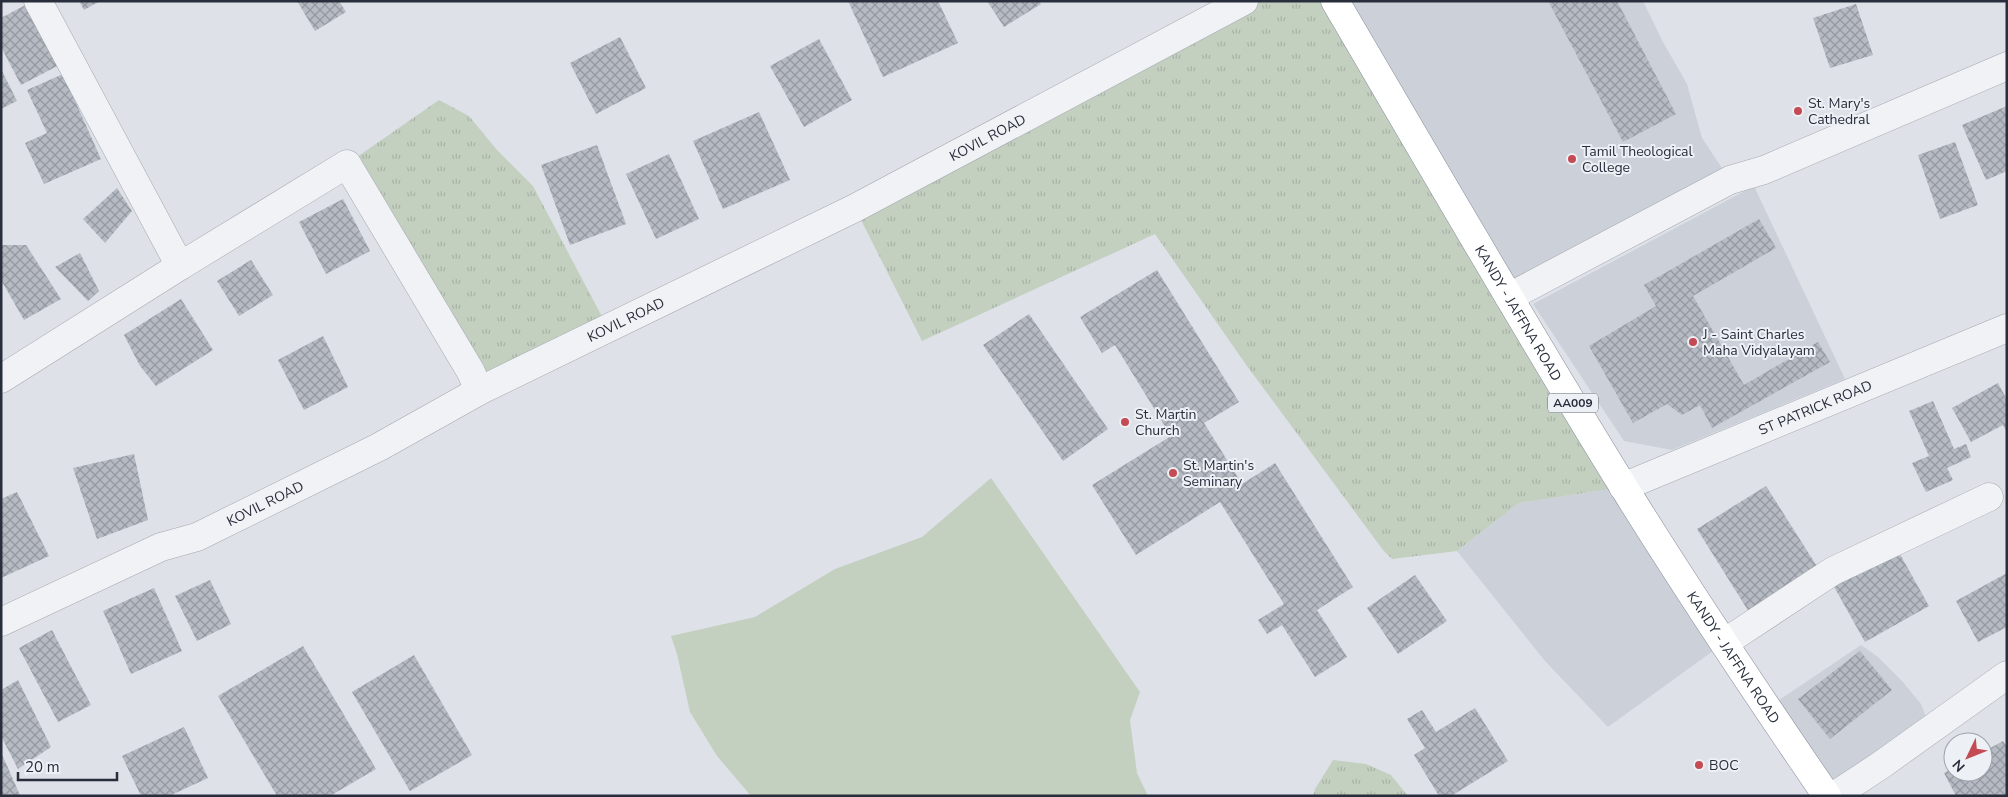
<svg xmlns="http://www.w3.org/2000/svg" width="2008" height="797" font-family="'Nunito Sans',sans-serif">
<defs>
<pattern id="grass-tufts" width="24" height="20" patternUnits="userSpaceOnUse" patternTransform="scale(1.25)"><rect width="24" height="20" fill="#c3d0c0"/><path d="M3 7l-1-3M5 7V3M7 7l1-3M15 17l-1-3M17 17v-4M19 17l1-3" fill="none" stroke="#a8b3a6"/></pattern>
<pattern id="building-cross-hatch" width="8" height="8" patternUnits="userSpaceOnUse" patternTransform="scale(1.25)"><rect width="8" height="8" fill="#b6bac3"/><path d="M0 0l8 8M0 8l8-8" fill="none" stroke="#9498a0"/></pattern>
</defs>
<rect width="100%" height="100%" fill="#dee1e7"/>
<g fill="#ccd0d8">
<path d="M 1335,1 L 1643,1 L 1663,42 L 1687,84 L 1702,138 L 1730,180 L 1509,297 Z"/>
<path d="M 1754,186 L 1845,379 L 1672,450 L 1624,441 L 1533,304 Z"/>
<path d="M 1623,487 L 1724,643 L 1608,727 L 1545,661 L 1457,551 L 1519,503 Z"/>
<path d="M 1861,645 L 1878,657 L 1902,681 L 1921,704 L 1931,730 L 1834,796 L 1767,708 Z"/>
</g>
<g fill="url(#grass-tufts)">
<path d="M 1244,1 L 1335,1 L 1623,487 L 1519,503 L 1457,551 L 1392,559 L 1383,550 L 1247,366 L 1155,234 L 922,341 L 855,208 Z"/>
<path d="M 439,100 L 469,116 L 497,150 L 533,186 L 608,328 L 479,391 L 347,164 Z"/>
<path d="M 1333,760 L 1366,764 L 1391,775 L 1408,796 L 1313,796 L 1315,789 Z"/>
</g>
<path fill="#c3d0c0" d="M 991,478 L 1140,692 L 1130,720 L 1137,773 L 1148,796 L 751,796 L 717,756 L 690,712 L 677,654 L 671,636 L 755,617 L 835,569 L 922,537 Z"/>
<g fill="url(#building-cross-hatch)">
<path d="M 79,1 L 100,1 L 84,10 Z"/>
<path d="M 297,1 L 339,1 L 346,12 L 315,31 Z"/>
<path d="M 848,1 L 938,1 L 958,43 L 883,77 Z"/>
<path d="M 987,1 L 1039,1 L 1041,4 L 1004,27 Z"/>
<path d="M 1548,1 L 1617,1 L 1676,114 L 1623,142 Z"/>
<path d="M 31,2 L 63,63 L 21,85 L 1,47 L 1,18 Z"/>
<path d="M 1856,4 L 1873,55 L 1830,68 L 1813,18 Z"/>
<path d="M 620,37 L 646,88 L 596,114 L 570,63 Z"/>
<path d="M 819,39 L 852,100 L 804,127 L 770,66 Z"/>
<path d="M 1,69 L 17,101 L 1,109 Z"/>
<path d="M 63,74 L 101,159 L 44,184 L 25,143 L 47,133 L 27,90 Z"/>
<path d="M 2007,106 L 2007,171 L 1986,180 L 1962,125 Z"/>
<path d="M 759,112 L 790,180 L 723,209 L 693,141 Z"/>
<path d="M 1955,142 L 1978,205 L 1940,219 L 1918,155 Z"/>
<path d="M 597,145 L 626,224 L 570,245 L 541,165 Z"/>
<path d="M 669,154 L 699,219 L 656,239 L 626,174 Z"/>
<path d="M 117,188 L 132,211 L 105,243 L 83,219 Z"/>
<path d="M 343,199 L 370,251 L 326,274 L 299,222 Z"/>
<path d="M 1759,219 L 1776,248 L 1693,296 L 1744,385 L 1818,342 L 1830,362 L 1712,428 L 1700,405 L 1682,415 L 1667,404 L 1633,423 L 1589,346 L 1656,306 L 1644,285 Z"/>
<path d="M 1,245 L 26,245 L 61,299 L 24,320 L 1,280 Z"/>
<path d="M 80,253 L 99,291 L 88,301 L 55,267 Z"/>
<path d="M 251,260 L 273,295 L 239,316 L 217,281 Z"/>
<path d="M 1157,270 L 1239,402 L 1204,423 L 1242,484 L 1275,463 L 1353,587 L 1317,610 L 1347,657 L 1315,677 L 1282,625 L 1267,634 L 1258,620 L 1284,604 L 1220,502 L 1136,555 L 1092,485 L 1171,436 L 1115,345 L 1102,353 L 1080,317 Z"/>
<path d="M 181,299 L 213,350 L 156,386 L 140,366 L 124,335 Z"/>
<path d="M 1029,314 L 1108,429 L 1063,461 L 983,345 Z"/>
<path d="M 323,336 L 348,387 L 304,410 L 278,360 Z"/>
<path d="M 1998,383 L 2007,400 L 2007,433 L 2003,425 L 1971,442 L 1952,408 Z"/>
<path d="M 1933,401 L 1954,449 L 1966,444 L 1971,457 L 1947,468 L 1953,480 L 1926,492 L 1912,463 L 1929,456 L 1909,411 Z"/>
<path d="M 134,454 L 148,520 L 97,539 L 73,468 Z"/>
<path d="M 1766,486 L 1818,568 L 1749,612 L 1697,529 Z"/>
<path d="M 17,492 L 49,556 L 1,578 L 1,499 Z"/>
<path d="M 1897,549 L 1929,606 L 1865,642 L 1833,585 Z"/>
<path d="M 2007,573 L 2007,627 L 1978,642 L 1956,601 Z"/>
<path d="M 1415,575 L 1447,621 L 1398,654 L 1367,608 Z"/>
<path d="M 210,580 L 231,624 L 197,641 L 175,596 Z"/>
<path d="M 154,588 L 182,651 L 131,674 L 103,611 Z"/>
<path d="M 52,630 L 91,705 L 58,722 L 19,648 Z"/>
<path d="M 303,646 L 376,769 L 330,796 L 277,796 L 218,696 Z"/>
<path d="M 1860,651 L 1892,690 L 1830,739 L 1798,699 Z"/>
<path d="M 414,655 L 472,755 L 410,791 L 352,692 Z"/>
<path d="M 18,680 L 51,747 L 18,769 L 1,736 L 1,690 Z"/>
<path d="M 1475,708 L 1508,761 L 1451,796 L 1439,796 L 1414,755 L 1425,748 L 1407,719 L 1422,710 L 1436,732 Z"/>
<path d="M 184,727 L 208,778 L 169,796 L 141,796 L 122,756 Z"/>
<path d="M 2003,741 L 2007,747 L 2007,796 L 1956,796 L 1944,773 L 1953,768 L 1953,772 L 1983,772 L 1983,752 Z"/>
<path d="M 1,752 L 19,793 L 21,796 L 1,796 Z"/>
</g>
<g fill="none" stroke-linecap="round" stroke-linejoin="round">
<g stroke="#a4a8b0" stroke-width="29">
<g id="minor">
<path d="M 38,1 L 180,266 L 347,164 L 471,372 L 479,391"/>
<path d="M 1509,297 L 1730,180 L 1764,170 L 2007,66"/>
<path d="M 1,379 L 180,266"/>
<path id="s1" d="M 1623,487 L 2007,328"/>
<path id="s2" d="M 1,622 L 161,547 L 197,537 L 379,447 L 479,391 L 855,208 L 1244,1"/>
<path d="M 1724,643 L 1833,571 L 1989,497"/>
<path d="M 1834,796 L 1881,765 L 2007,675"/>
</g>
</g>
<g stroke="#868d9c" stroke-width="29">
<g id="highway">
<path id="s3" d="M 1335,1 C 1430,163 1524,326 1623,486 C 1688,591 1757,694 1827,796"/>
</g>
</g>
<use href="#minor" stroke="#f0f2f5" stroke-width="28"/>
<use href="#highway" stroke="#fff" stroke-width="28"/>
</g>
<g fill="#c44a54" stroke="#edf0f4" stroke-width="2">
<circle cx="1798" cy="111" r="5"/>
<circle cx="1572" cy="159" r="5"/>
<circle cx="1693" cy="342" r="5"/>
<circle cx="1125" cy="422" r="5"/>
<circle cx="1173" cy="473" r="5"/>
<circle cx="1699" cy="765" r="5"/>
</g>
<g text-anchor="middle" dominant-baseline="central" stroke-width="4" stroke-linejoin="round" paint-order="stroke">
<rect fill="#edf0f4" stroke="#636873" stroke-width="1" x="1548" y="393.5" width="50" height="19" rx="4"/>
<g font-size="12" font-weight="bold" fill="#282e3c">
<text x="1573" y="403">AA009</text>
</g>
<g font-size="14" fill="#282e3c" stroke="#edf0f4" text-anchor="start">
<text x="1808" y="103">St. Mary's<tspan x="1808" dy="16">Cathedral</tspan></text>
<text x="1582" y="151">Tamil Theological<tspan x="1582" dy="16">College</tspan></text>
<text x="1703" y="334">J - Saint Charles<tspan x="1703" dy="16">Maha Vidyalayam</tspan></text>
<text x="1135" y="414">St. Martin<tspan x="1135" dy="16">Church</tspan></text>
<text x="1183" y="465">St. Martin's<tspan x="1183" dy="16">Seminary</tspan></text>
<text x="1709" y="765">BOC</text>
</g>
<g font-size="14" fill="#282e3c" stroke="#edf0f4">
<text stroke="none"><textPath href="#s2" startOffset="1100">KOVIL ROAD</textPath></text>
<text stroke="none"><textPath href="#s3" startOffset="362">KANDY - JAFFNA ROAD</textPath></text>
<text stroke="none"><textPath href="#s2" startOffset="695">KOVIL ROAD</textPath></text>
<text stroke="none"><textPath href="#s1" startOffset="208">ST PATRICK ROAD</textPath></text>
<text stroke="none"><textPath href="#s2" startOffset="290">KOVIL ROAD</textPath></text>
<text stroke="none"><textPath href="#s3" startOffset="768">KANDY - JAFFNA ROAD</textPath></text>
</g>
</g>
<rect width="2008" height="797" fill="none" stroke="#282e3c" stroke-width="5"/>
<g transform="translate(1968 757) rotate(227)"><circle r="24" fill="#edf0f4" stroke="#9ea2aa"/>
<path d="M0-4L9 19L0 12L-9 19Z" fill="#c44a54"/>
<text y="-8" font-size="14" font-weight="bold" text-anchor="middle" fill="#282e3c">N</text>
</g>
<path d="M18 772v8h99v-8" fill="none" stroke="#282e3c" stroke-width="2.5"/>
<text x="25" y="772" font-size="15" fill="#282e3c" stroke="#edf0f4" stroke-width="4" paint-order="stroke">20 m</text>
</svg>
